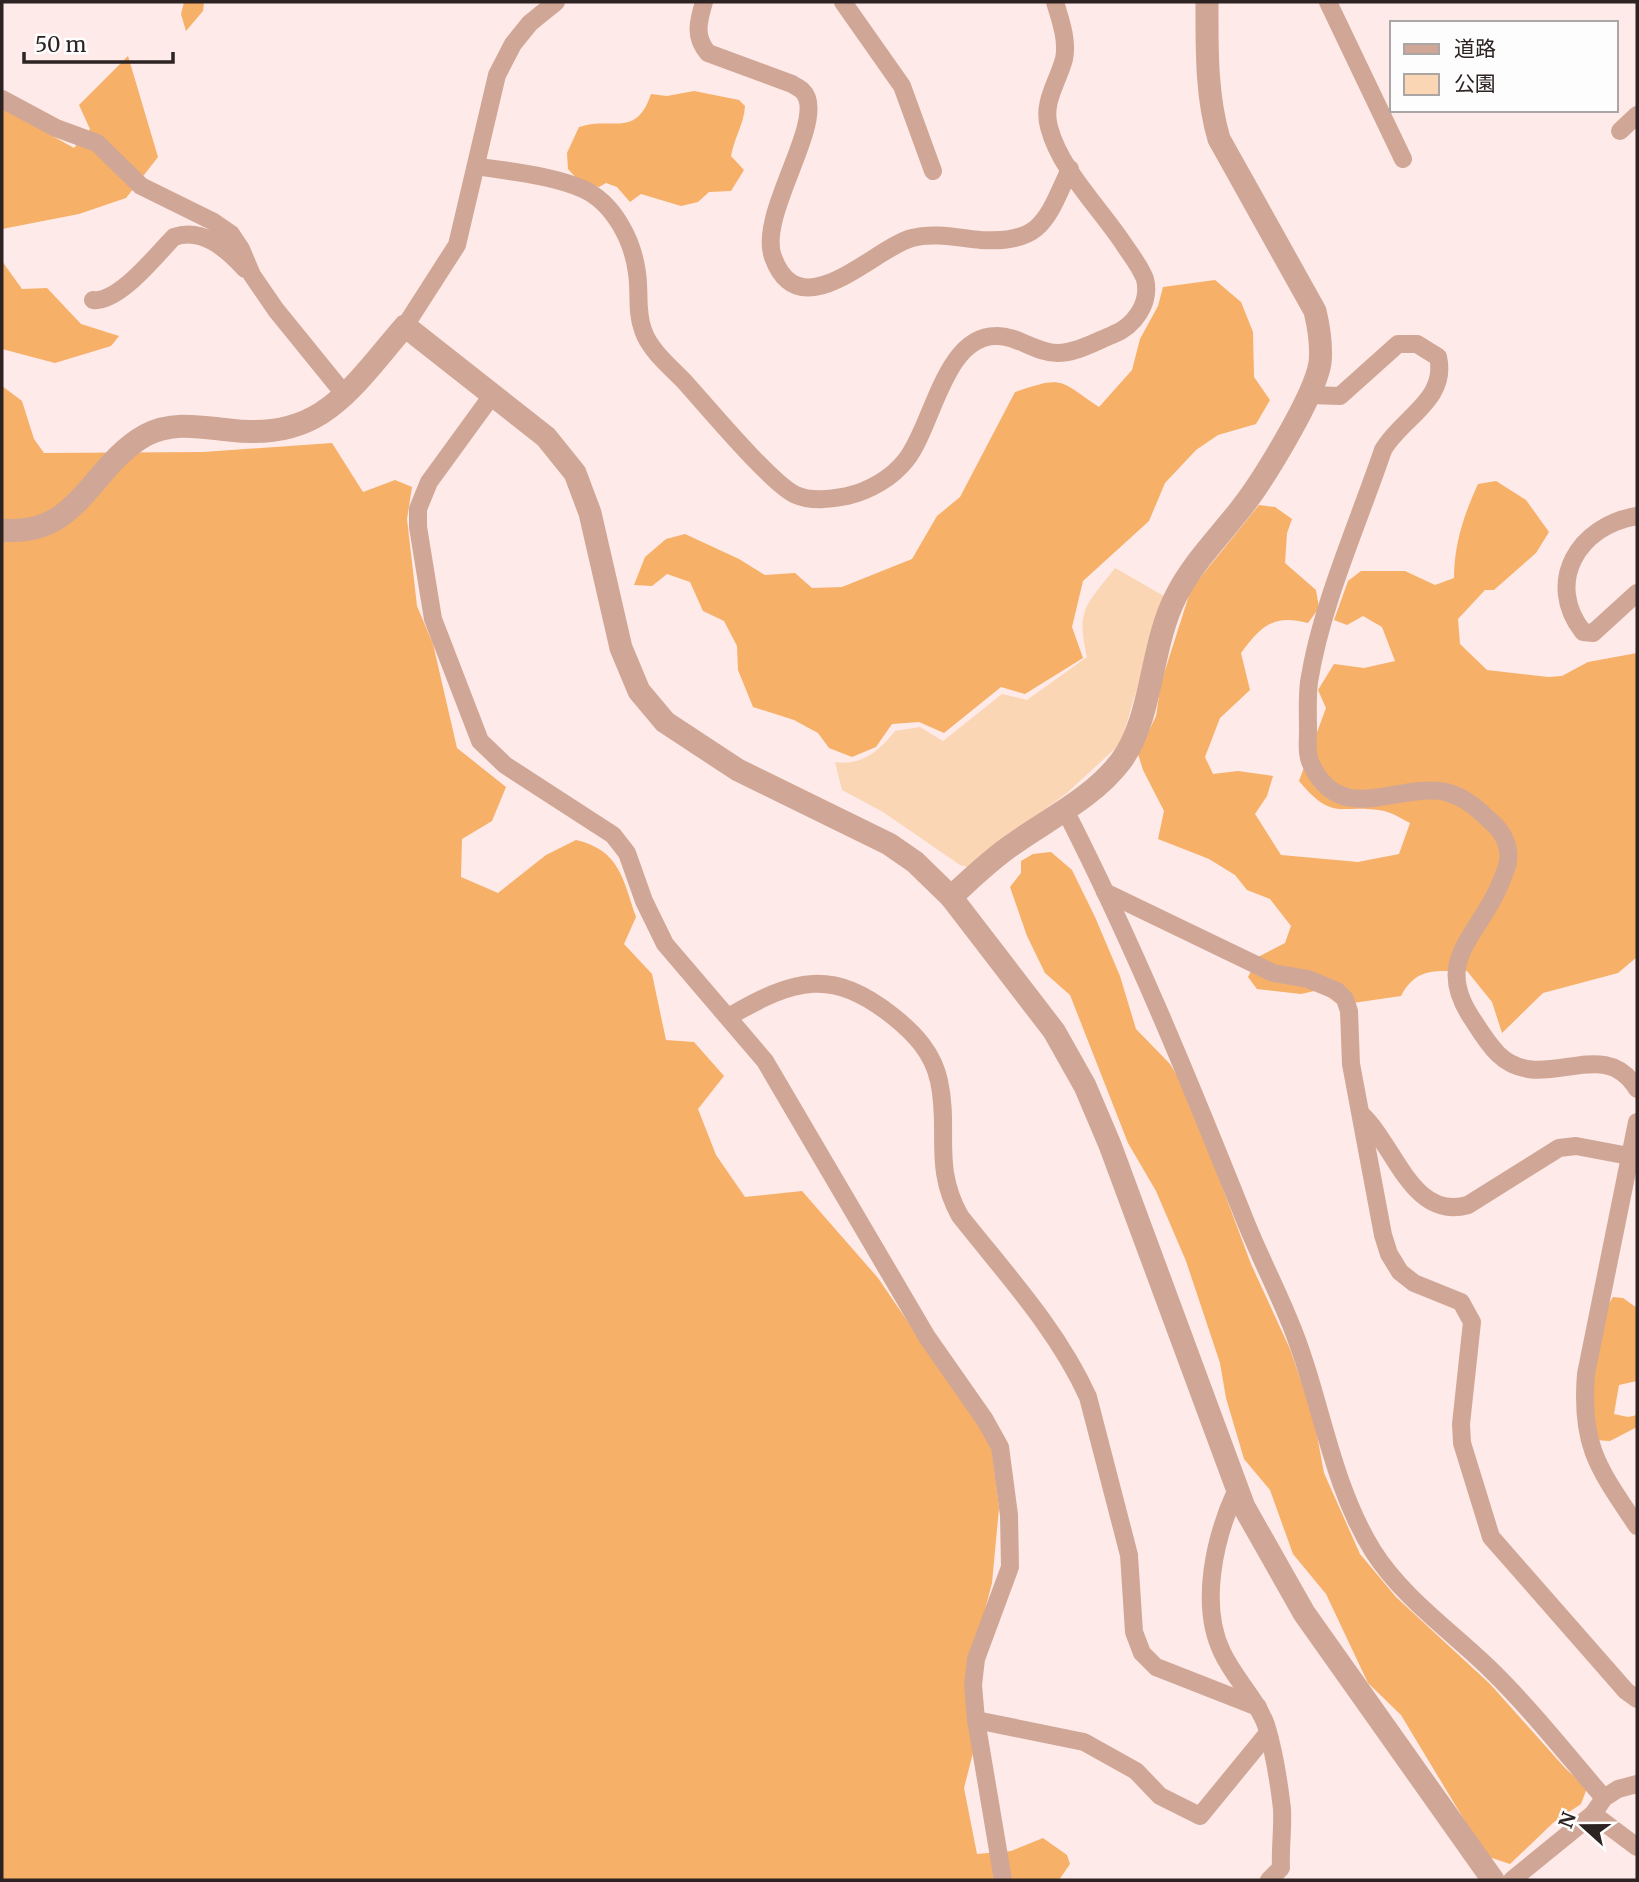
<svg xmlns="http://www.w3.org/2000/svg" width="1639" height="1882" font-family="Merriweather,'Noto Sans JP',serif">
<rect width="100%" height="100%" fill="#feeae8"/>
<path fill="#fad6b4" d="M 1115,568 L 1164,596 L 1121,743 L 1067,793 L 1013,833 L 971,868 L 960,865 L 883,812 L 842,790 L 835,762 C 862,766 879,751 895,731 L 920,727 L 943,741 L 1002,694 L 1027,700 L 1087,657 C 1076,608 1086,606 1115,568 Z"/>
<g fill="#f6b068">
<path d="M 184,2 L 204,2 L 203,11 L 186,31 L 181,14 Z"/>
<path d="M 128,56 L 158,157 L 126,198 L 79,214 L 2,229 L 2,108 L 74,148 L 90,129 L 79,105 Z"/>
<path d="M 694,91 L 739,100 L 745,106 C 744,124 734,138 731,156 L 744,170 L 731,191 L 709,192 L 698,202 L 681,206 L 641,194 L 630,202 L 617,187 L 606,183 L 599,187 L 578,180 L 568,169 L 567,153 L 579,127 C 612,116 636,139 651,94 L 667,96 Z"/>
<path d="M 2,261 L 22,289 L 47,288 L 81,324 L 119,336 L 111,346 L 55,363 L 2,349 Z"/>
<path d="M 1215,280 L 1241,302 L 1253,332 L 1254,377 L 1270,400 L 1256,424 L 1218,435 L 1196,450 L 1165,483 L 1149,521 L 1083,581 L 1072,627 L 1083,658 L 1025,694 L 1001,687 L 944,733 L 919,722 L 892,724 L 876,747 L 852,757 L 829,748 L 818,733 L 794,720 L 753,707 L 738,670 L 737,646 L 724,621 L 703,611 L 690,582 L 667,574 L 652,586 L 634,585 L 645,557 L 666,539 L 685,534 L 739,559 L 765,575 L 795,573 L 812,588 L 842,587 L 912,559 L 937,516 L 960,497 L 1015,392 C 1064,375 1059,380 1099,407 L 1132,370 L 1140,339 L 1158,306 L 1163,287 Z"/>
<path d="M 2,386 L 22,401 L 34,439 L 44,453 L 203,452 L 332,443 L 363,492 L 395,480 L 412,487 L 407,519 L 417,606 L 433,644 L 457,748 L 506,787 L 492,821 L 462,839 L 461,877 L 498,893 L 546,855 L 576,840 C 620,850 623,880 636,917 L 624,944 L 652,974 L 666,1040 L 694,1042 L 724,1076 L 698,1109 L 716,1155 L 745,1197 L 802,1191 L 878,1278 L 991,1444 L 999,1508 L 992,1583 L 969,1671 L 973,1753 L 964,1788 L 977,1854 L 1011,1851 L 1043,1838 L 1067,1855 L 1070,1864 L 1059,1880 L 2,1880 Z"/>
<path d="M 1496,481 L 1526,500 L 1549,532 L 1536,553 L 1494,590 L 1485,590 L 1458,619 L 1460,644 L 1487,670 L 1548,677 L 1562,676 L 1588,662 L 1637,653 L 1637,957 L 1618,973 L 1543,993 L 1502,1033 L 1492,1002 L 1467,971 C 1436,972 1417,966 1401,996 L 1339,1005 L 1319,990 L 1301,994 L 1257,989 L 1248,977 L 1258,957 L 1285,943 L 1291,926 L 1270,899 L 1247,890 L 1235,875 L 1209,859 L 1158,839 L 1164,811 L 1143,770 L 1138,754 L 1156,716 L 1161,683 L 1191,589 L 1259,505 L 1275,507 L 1292,519 L 1287,533 L 1285,563 L 1316,590 L 1319,608 L 1308,623 C 1273,614 1261,626 1241,653 L 1250,690 L 1220,718 L 1205,757 L 1213,774 L 1238,771 L 1273,776 L 1267,796 L 1255,814 L 1281,855 L 1358,862 L 1399,854 L 1410,823 C 1402,819 1393,813 1384,811 C 1340,803 1334,823 1299,781 L 1326,708 L 1318,690 L 1334,664 L 1364,668 L 1395,661 L 1382,627 L 1363,616 L 1347,625 L 1334,620 L 1348,581 L 1361,571 L 1405,571 L 1435,585 L 1454,578 C 1454,545 1464,514 1478,484 Z"/>
<path d="M 1051,852 L 1072,870 L 1095,917 L 1120,976 L 1136,1029 L 1170,1064 L 1186,1090 L 1251,1264 L 1290,1349 L 1314,1419 L 1324,1473 L 1360,1554 L 1396,1597 L 1490,1684 L 1565,1768 L 1587,1788 L 1581,1804 L 1554,1822 L 1510,1864 L 1486,1856 L 1401,1715 L 1368,1683 L 1326,1594 L 1293,1554 L 1270,1490 L 1244,1459 L 1226,1398 L 1220,1363 L 1186,1261 L 1156,1191 L 1128,1143 L 1070,995 L 1045,973 L 1027,936 L 1010,887 L 1021,873 L 1021,861 L 1033,854 Z"/>
<path d="M 1613,1297 L 1623,1298 L 1637,1308 L 1637,1381 L 1619,1385 L 1614,1414 L 1628,1417 L 1637,1415 L 1637,1427 L 1610,1441 L 1595,1440 C 1587,1399 1590,1331 1613,1297 Z"/>
</g>
<g fill="none" stroke-linecap="round" stroke-linejoin="round">
<g stroke="#d0a796" stroke-width="18">
<path d="M 704,2 C 698,22 694,37 708,53 L 792,84 C 799,88 804,90 807,98 C 819,132 758,217 773,257 C 800,331 874,248 912,238 C 934,232 959,238 981,240 C 1043,244 1047,218 1070,169"/>
<path d="M 843,2 L 902,86 L 933,171"/>
<path d="M 1328,2 L 1403,159"/>
<path d="M 2,99 L 56,128 L 97,143 L 141,186 L 212,221 L 231,234 L 241,249 L 252,275 L 276,310 L 345,395"/>
<path d="M 1620,131 L 1637,115"/>
<path d="M 476,166 C 511,172 551,175 583,189 C 614,203 633,241 637,273 C 640,292 636,312 643,330 C 649,349 669,366 683,380 C 705,404 772,485 796,495 C 812,502 830,499 847,496 C 869,491 892,478 906,460 C 933,426 944,336 996,336 C 1017,335 1035,353 1057,353 C 1076,353 1095,342 1112,335 C 1134,327 1151,303 1145,279 C 1141,268 1132,256 1125,246 C 1101,209 1060,170 1049,127 C 1042,102 1058,82 1064,59 C 1068,40 1060,19 1055,2"/>
<path d="M 93,300 C 119,303 156,255 174,237 C 202,227 227,249 245,269"/>
<path d="M 405,326 L 457,245 L 497,75 L 513,44 L 530,23 L 556,2"/>
<path d="M 493,394 L 429,482 L 418,509 L 418,527 L 433,619 L 480,741 L 505,765 L 613,835 L 627,853 L 644,901 L 665,944 L 765,1061 L 927,1337 L 985,1420 L 1000,1447 L 1009,1515 L 1010,1567 L 976,1659 L 973,1685 L 976,1720 L 1003,1880"/>
<path d="M 1310,395 L 1340,396 L 1398,344 L 1417,344 L 1438,357 C 1448,400 1401,418 1383,450 C 1358,524 1321,605 1309,682 C 1307,698 1308,714 1308,730 C 1308,743 1306,755 1312,766 C 1342,827 1398,782 1446,792 C 1461,796 1475,806 1486,817 C 1496,826 1504,833 1507,846 C 1511,859 1506,870 1501,882 C 1480,936 1431,959 1473,1020 C 1480,1031 1488,1044 1498,1054 C 1542,1097 1603,1032 1637,1089"/>
<path d="M 1637,516 C 1579,525 1544,582 1583,632 L 1593,633 L 1637,593"/>
<path d="M 1065,810 C 1134,945 1191,1085 1247,1225 C 1260,1257 1276,1288 1289,1320 C 1321,1395 1329,1480 1373,1551 C 1402,1597 1451,1631 1490,1669 C 1531,1709 1567,1755 1604,1798"/>
<path d="M 1105,892 L 1273,973 L 1308,979 L 1337,991 L 1345,999 L 1349,1011 L 1351,1064 L 1383,1235 L 1389,1254 L 1400,1272 L 1414,1283 L 1461,1302 L 1472,1322 L 1461,1424 L 1462,1443 L 1491,1537 L 1626,1691 L 1637,1699"/>
<path d="M 730,1016 C 794,979 832,967 894,1017 C 915,1034 933,1053 939,1081 C 950,1131 932,1166 960,1216 C 1005,1273 1058,1330 1088,1397 L 1129,1555 L 1134,1632 L 1142,1653 L 1156,1667 L 1258,1707"/>
<path d="M 1361,1114 C 1395,1145 1412,1221 1468,1205 L 1559,1148 L 1576,1146 L 1629,1156"/>
<path d="M 1637,1122 L 1586,1374 C 1580,1446 1599,1469 1637,1526"/>
<path d="M 1236,1491 C 1215,1537 1199,1604 1222,1652 C 1234,1678 1256,1698 1266,1725 C 1274,1751 1279,1783 1282,1809 C 1283,1829 1280,1849 1281,1868 L 1269,1880"/>
<path d="M 976,1720 L 1084,1742 L 1136,1771 L 1160,1796 L 1200,1816 L 1268,1733"/>
<path d="M 1593,1814 L 1637,1847"/>
<path d="M 1512,1880 L 1593,1814 L 1604,1798 L 1618,1789 L 1637,1784"/>
</g>
<g stroke="#d0a796" stroke-width="23">
<path d="M 2,530 C 79,538 90,466 146,435 C 172,421 201,427 229,430 C 322,442 351,388 405,326 L 546,437 L 575,473 L 590,513 L 621,648 L 639,691 L 665,722 L 738,770 L 889,844 L 915,862 L 951,897 L 1054,1031 L 1085,1086 L 1110,1145 L 1244,1507 L 1304,1613 L 1493,1880"/>
<path d="M 951,897 C 971,879 990,860 1012,845 C 1048,819 1093,798 1121,761 C 1153,718 1150,646 1176,596 C 1192,564 1217,539 1239,511 C 1261,484 1315,396 1320,363 C 1322,345 1319,328 1315,311 L 1219,139 C 1206,95 1207,48 1207,2"/>
</g>
</g>
<rect width="1639" height="1882" fill="none" stroke="#2c2322" stroke-width="7"/>
<rect x="1390" y="21" width="228" height="91" fill="#fdfdfd" stroke="#a9a6a5" stroke-width="2"/>
<rect x="1404" y="44" width="35" height="10" fill="#d0a796" stroke="#a9a6a5" stroke-width="2"/>
<text x="1454" y="56" font-size="21" fill="#2c2322">道路</text>
<rect x="1404" y="74" width="35" height="21" fill="#fad6b4" stroke="#a9a6a5" stroke-width="2"/>
<text x="1454" y="91" font-size="21" fill="#2c2322">公園</text>
<g transform="translate(1583 1826) rotate(291)" stroke="#fdfdfd" stroke-width="5" paint-order="stroke">
<path d="M0-5L12 26L0 18L-12 26Z" fill="#2c2322"/>
<text y="-10" font-size="19" font-weight="bold" text-anchor="middle" fill="#2c2322">N</text>
</g>
<path d="M24 52v10h149v-10" fill="none" stroke="#2c2322" stroke-width="3.5"/>
<text x="35" y="52" font-size="21" fill="#2c2322" stroke="#fdfdfd" stroke-width="5" paint-order="stroke">50 m</text>
</svg>
